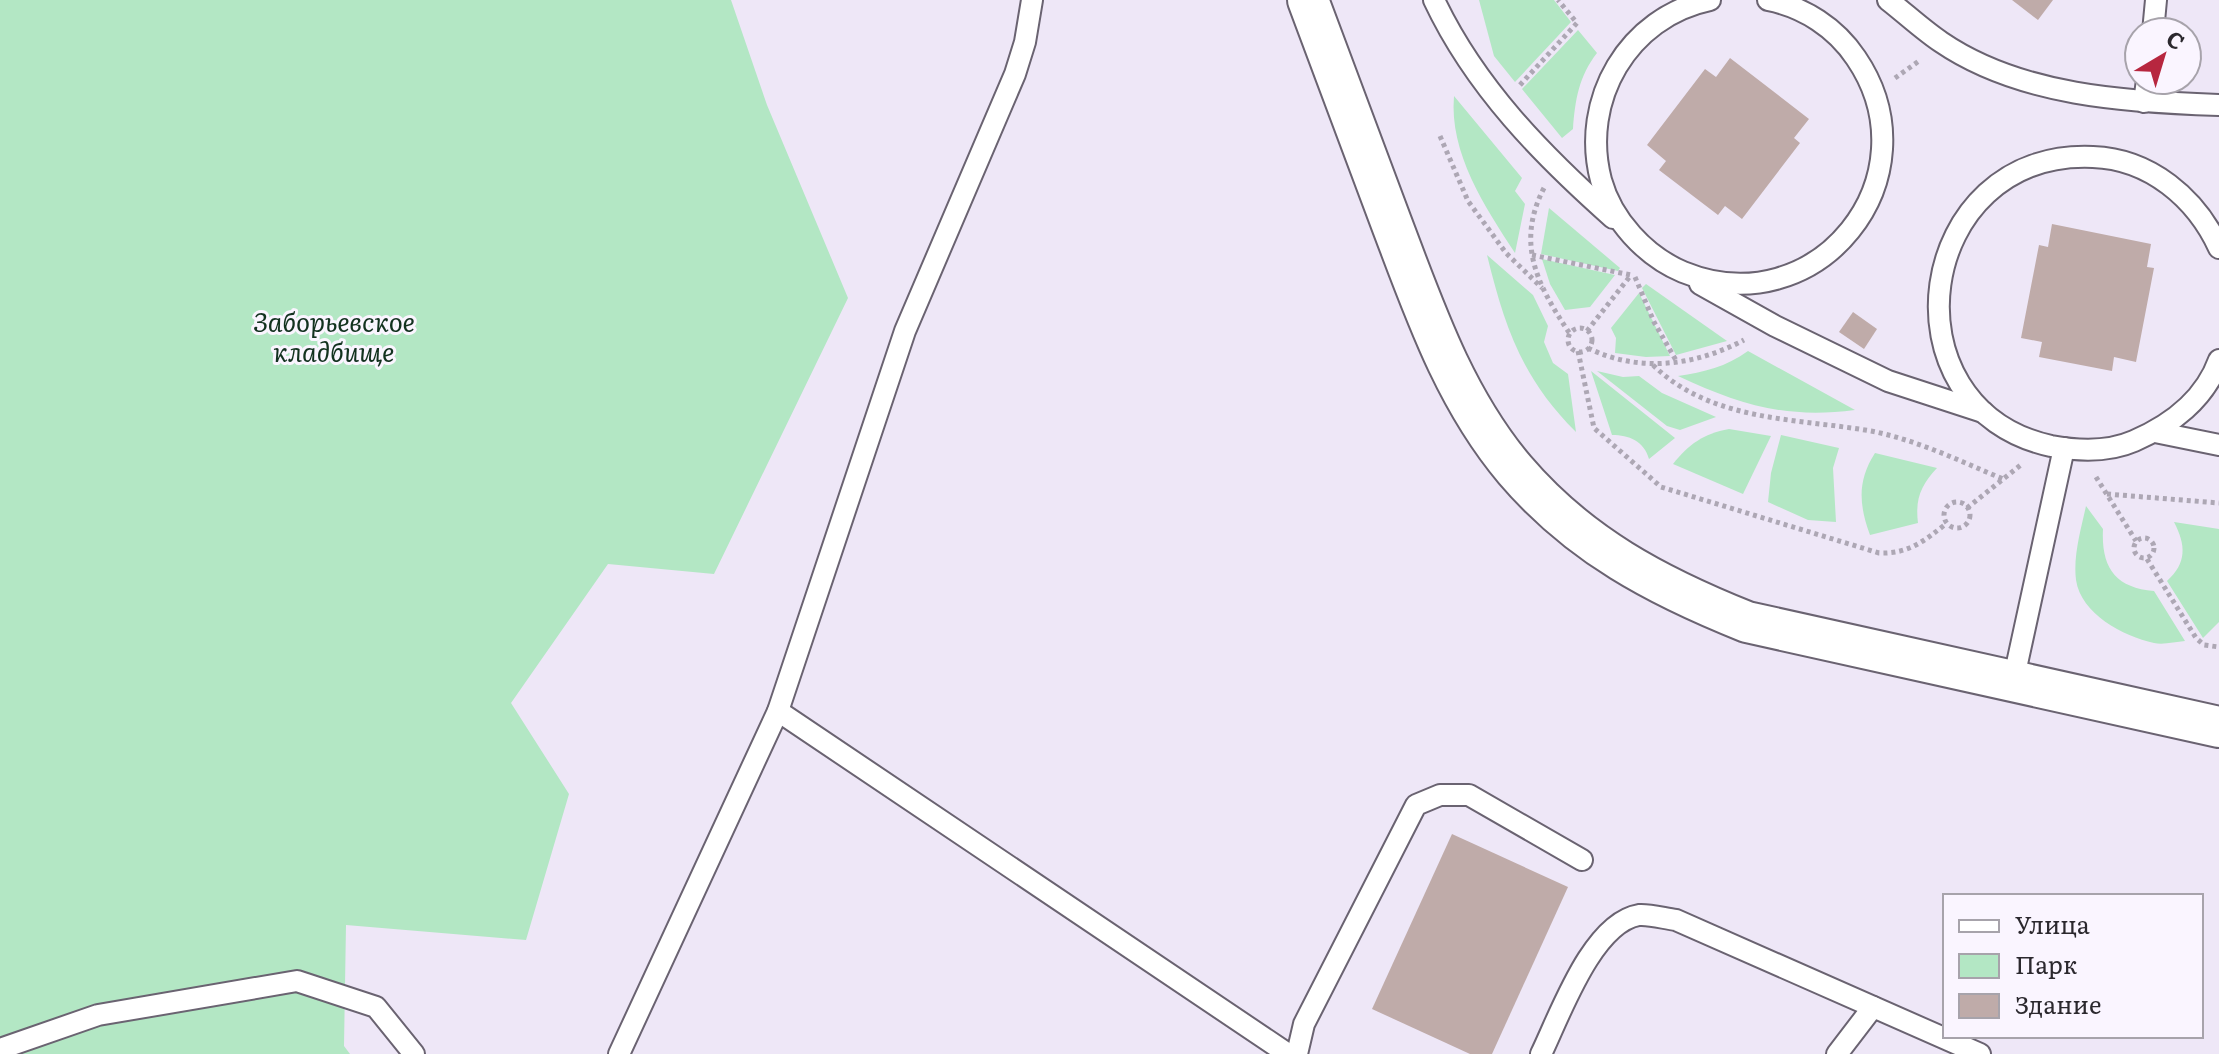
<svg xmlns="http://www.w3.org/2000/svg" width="2219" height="1054" font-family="Literata,serif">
<rect width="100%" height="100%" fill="#eee7f7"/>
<g fill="#b3e7c4">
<path d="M 0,0 L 731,0 L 767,105 L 848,298 L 714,574 L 608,564 L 511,703 L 569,794 L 526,940 L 346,925 L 344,1046 L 350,1054 L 0,1054 Z"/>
<path d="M 1479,0 L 1554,0 L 1571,22 L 1515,82 L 1494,56 Z"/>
<path d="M 1578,30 L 1597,53 C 1579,76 1575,100 1573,129 L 1562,138 L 1522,89 Z"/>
<path d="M 1454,96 L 1522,178 L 1515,191 L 1525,204 L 1515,253 C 1485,207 1449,153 1454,96 Z"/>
<path d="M 1549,208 L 1620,268 L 1618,271 L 1541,254 Z"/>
<path d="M 1487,255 L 1533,295 L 1548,326 L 1544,342 L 1553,363 L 1568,374 L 1576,432 C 1522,378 1505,328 1487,255 Z"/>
<path d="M 1542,259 L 1615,275 L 1590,307 L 1565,310 L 1550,284 Z"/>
<path d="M 1646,284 L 1727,341 L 1676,355 L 1642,288 Z"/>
<path d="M 1639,293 L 1670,356 L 1646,357 L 1615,353 L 1616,338 L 1611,328 Z"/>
<path d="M 1748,351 L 1855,410 C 1786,419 1740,405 1678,376 C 1704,372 1726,367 1748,351 Z"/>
<path d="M 1591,371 L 1675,438 L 1649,459 C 1644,441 1629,435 1612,435 Z"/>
<path d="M 1597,371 L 1623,377 L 1639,376 L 1662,393 L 1716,417 L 1680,430 L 1667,426 Z"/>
<path d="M 1729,429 L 1771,436 L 1743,494 L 1673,464 C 1689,444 1703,434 1729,429 Z"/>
<path d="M 1781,435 L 1839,448 L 1833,468 L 1836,522 L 1808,520 L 1768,502 L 1771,473 Z"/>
<path d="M 1875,453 L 1937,468 C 1921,485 1915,499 1918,523 L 1870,535 C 1859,505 1857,481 1875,453 Z"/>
<path d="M 2086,506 L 2103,529 C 2101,567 2115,588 2154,591 L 2185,641 C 2175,642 2163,645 2154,643 C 2123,636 2081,614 2076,580 C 2073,556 2081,529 2086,506 Z"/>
<path d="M 2174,522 L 2219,529 L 2219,622 L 2203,638 L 2167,581 C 2187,563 2186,545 2174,522 Z"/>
</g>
<g fill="#bfaba9">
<path d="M 2012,0 L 2053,0 L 2038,20 Z"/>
<path d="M 1730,58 L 1809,119 L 1794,138 L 1800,143 L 1742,219 L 1725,206 L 1718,215 L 1659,170 L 1666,161 L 1647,145 L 1705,69 L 1716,77 Z"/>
<path d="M 2052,224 L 2151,244 L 2147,267 L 2154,268 L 2136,362 L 2114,357 L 2112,371 L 2039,357 L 2042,342 L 2021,338 L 2039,245 L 2048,247 Z"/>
<path d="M 1853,312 L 1877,329 L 1864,349 L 1839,332 Z"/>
<path d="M 1452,834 L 1568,887 L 1492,1054 L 1470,1054 L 1372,1009 Z"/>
</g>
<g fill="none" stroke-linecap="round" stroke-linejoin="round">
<g stroke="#6a6371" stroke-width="24">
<g id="lane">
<path d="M 1434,0 C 1475,87 1542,155 1613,218"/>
<path d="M 1710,0 C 1628,17 1580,100 1601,180 C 1612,220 1645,256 1683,272 C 1817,327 1937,177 1856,58 C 1836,28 1804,7 1768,0"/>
<path d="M 1888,0 C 1906,14 1923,30 1941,42 C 2020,96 2127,102 2219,105"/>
<path d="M 2153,32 L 2156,0"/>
<path d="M 2144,102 L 2147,80"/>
<path d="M 2219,248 C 2196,198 2150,159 2093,157 C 1914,149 1879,408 2051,446 C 2078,451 2109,452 2134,441 C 2171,425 2205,399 2219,360"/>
<path d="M 1700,284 L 1775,326 L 1888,381 L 1983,412"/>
<path d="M 2155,432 L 2219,445"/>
<path d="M 2013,682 L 2064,448"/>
<path d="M 778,711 L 1288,1054"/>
<path d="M 0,1049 L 98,1015 L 297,981 L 376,1007 L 414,1054"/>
<path d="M 619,1054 L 778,711 L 905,331 L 1015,74 L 1025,42 L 1032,0"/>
<path d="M 1297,1054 L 1304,1024 L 1416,805 L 1440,795 L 1469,795 L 1582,860"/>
<path d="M 1541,1054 C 1560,1015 1592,923 1639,915 C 1650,914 1666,919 1676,920 L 1980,1054"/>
<path d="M 1837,1054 L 1873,1007"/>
</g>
</g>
<g stroke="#6a6371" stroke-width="44">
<path id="street" d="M 1308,0 C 1336,74 1364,148 1391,222 C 1424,309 1454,398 1515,470 C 1579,545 1657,586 1747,622 L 2219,727"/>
</g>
<g stroke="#ada7b4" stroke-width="5" stroke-dasharray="4 4" stroke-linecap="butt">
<path d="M 1895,78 L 1919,61"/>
<path d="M 1520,85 L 1577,23 L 1558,0"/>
<path d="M 1440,136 L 1468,201 L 1506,253 L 1542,288"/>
<path d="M 1544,188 C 1515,244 1538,286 1570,334"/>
<path d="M 1532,255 L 1631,275"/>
<path d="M 1635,277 L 1654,322 L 1677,362"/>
<circle cx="1580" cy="340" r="12"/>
<path d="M 1587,331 L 1631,275"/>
<path d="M 1588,348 C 1638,373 1695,366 1744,340"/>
<path d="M 1578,351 L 1594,428 L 1661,487 L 1879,553 C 1909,554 1924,541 1947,523"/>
<path d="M 1653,365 C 1711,422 1796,418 1871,431 C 1917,440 1960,461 2003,479"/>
<path d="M 2096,477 L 2136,541"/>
<path d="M 2107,494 L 2219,503"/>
<circle cx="1957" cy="515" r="13"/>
<path d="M 1967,508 L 2022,464"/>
<circle cx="2144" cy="548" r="10"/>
<path d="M 2147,559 L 2196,638 L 2204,645 L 2219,647"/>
</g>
<use href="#lane" stroke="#fff" stroke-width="20"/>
<use href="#street" stroke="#fff" stroke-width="40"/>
</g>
<g text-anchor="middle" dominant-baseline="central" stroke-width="6" stroke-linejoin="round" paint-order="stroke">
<g font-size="26" font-style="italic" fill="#12321f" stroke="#faf5ff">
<text x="334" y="320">Заборьевское<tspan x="334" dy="30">кладбище</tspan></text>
</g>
</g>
<rect x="1943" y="894" width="260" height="144" fill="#faf5ff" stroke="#a7a3ab" stroke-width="2"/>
<rect x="1959" y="920" width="40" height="12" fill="#ffffff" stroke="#a7a3ab" stroke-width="2"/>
<text x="2015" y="934" font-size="24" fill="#2b282e">Улица</text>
<rect x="1959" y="954" width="40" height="24" fill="#b3e7c4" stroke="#a7a3ab" stroke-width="2"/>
<text x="2015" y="974" font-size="24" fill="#2b282e">Парк</text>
<rect x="1959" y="994" width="40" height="24" fill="#bfaba9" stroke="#a7a3ab" stroke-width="2"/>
<text x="2015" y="1014" font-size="24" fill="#2b282e">Здание</text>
<g transform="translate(2163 56) rotate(38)"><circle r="38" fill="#faf5ff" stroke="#a7a3ab" stroke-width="2"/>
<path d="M0-6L14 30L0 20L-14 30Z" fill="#b7263f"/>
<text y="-12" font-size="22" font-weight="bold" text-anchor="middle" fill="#2b282e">С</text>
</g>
</svg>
